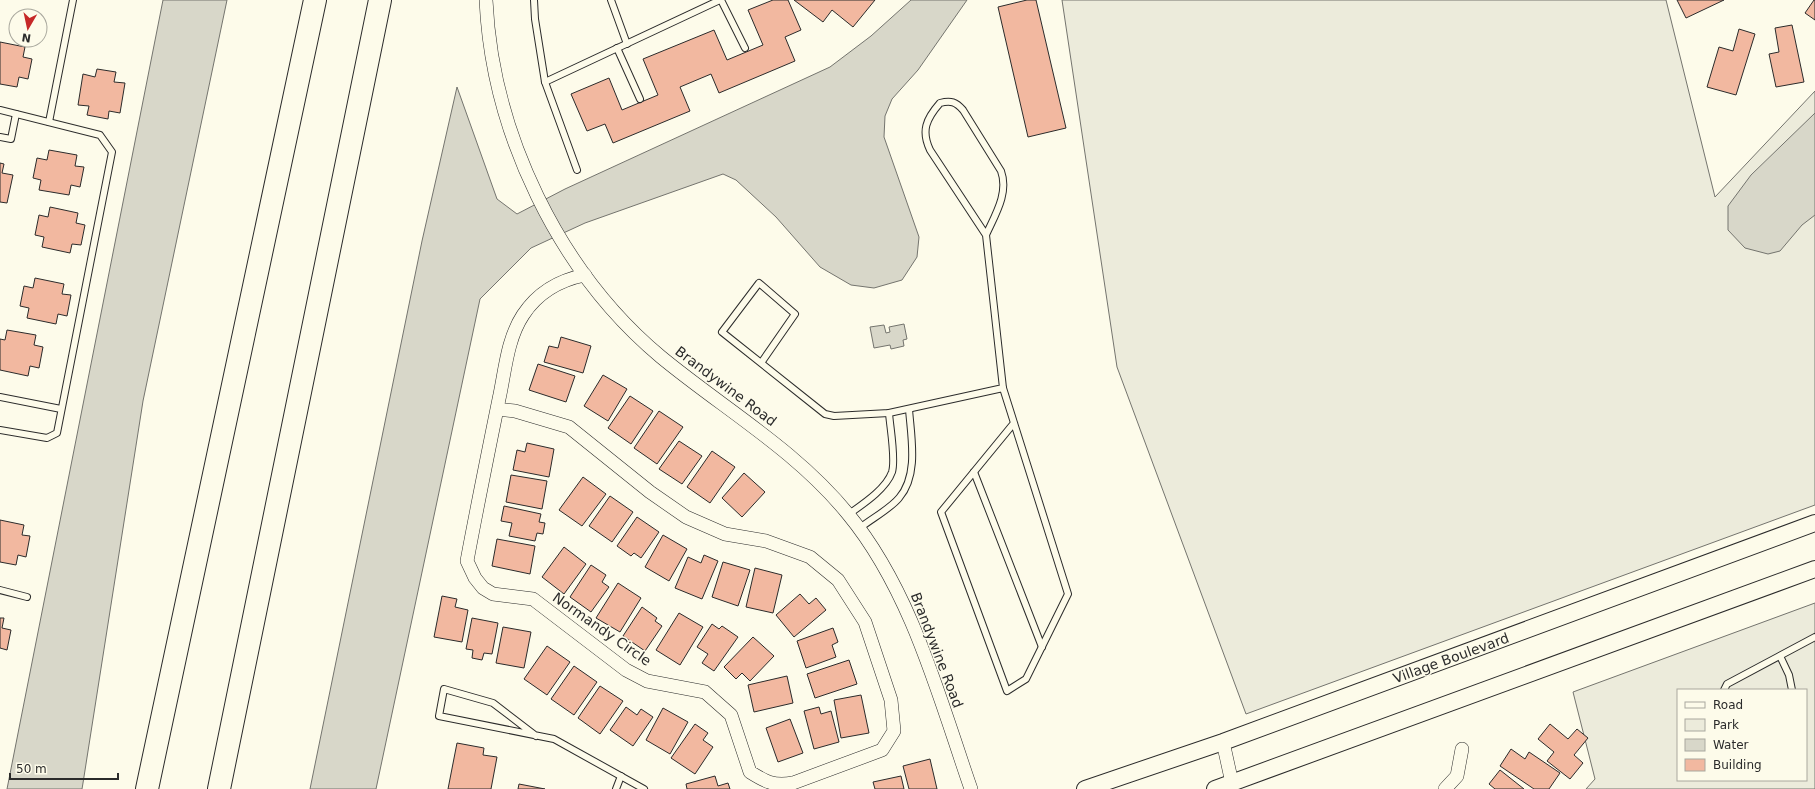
<svg xmlns="http://www.w3.org/2000/svg" width="1815" height="789" font-family="'DejaVu Sans',sans-serif">
<rect width="100%" height="100%" fill="#fdfbea"/>
<g fill="#ecebdb" stroke="#74746e" fill-rule="evenodd">
<path d="M 1062,0 L 1666,0 L 1715,197 L 1815,91 L 1815,505 L 1246,714 L 1117,367 Z"/>
<path d="M 1815,603 L 1815,789 L 1586,789 L 1595,779 L 1573,692 ZM 1678,690 L 1806,690 L 1806,780 L 1678,780 Z"/>
</g>
<g fill="#d8d7c9" stroke="#74746e">
<path d="M 163,0 L 227,0 L 143,401 L 83,783 L 82,789 L 7,789 Z"/>
<path d="M 911,0 L 967,0 L 918,70 L 892,99 L 885,116 L 884,137 L 919,237 L 917,257 L 902,280 L 874,288 L 851,285 L 820,267 L 776,217 L 736,180 L 723,174 L 585,223 L 531,248 L 480,299 L 376,789 L 310,789 L 422,241 L 457,87 L 497,199 L 517,214 L 565,189 L 830,67 L 871,36 Z"/>
<path d="M 1815,113 L 1815,215 L 1802,225 L 1780,251 L 1768,254 L 1745,248 L 1728,230 L 1728,206 L 1751,175 Z"/>
<path d="M 904,324 L 907,339 L 903,340 L 904,346 L 891,349 L 890,345 L 874,348 L 870,327 L 884,325 L 886,333 L 890,332 L 889,327 Z"/>
</g>
<g fill="#f2b8a0" stroke="#2b2b2b">
<path d="M 773,0 L 788,0 L 801,30 L 785,37 L 795,61 L 719,93 L 711,74 L 680,87 L 690,111 L 613,143 L 605,124 L 587,131 L 571,94 L 609,78 L 622,110 L 658,95 L 643,59 L 714,30 L 727,60 L 763,45 L 748,10 Z"/>
<path d="M 794,0 L 875,0 L 853,27 L 832,10 L 823,22 Z"/>
<path d="M 1027,0 L 1036,0 L 1066,128 L 1028,137 L 998,7 Z"/>
<path d="M 1677,0 L 1724,0 L 1686,18 Z"/>
<path d="M 1814,0 L 1815,0 L 1815,20 L 1805,13 Z"/>
<path d="M 1792,25 L 1804,82 L 1776,87 L 1769,54 L 1779,52 L 1775,28 Z"/>
<path d="M 1739,29 L 1755,34 L 1736,95 L 1707,87 L 1719,47 L 1733,51 Z"/>
<path d="M 0,42 L 25,47 L 23,57 L 32,59 L 28,79 L 19,77 L 17,87 L 0,84 Z"/>
<path d="M 97,69 L 116,72 L 114,82 L 125,83 L 120,113 L 109,111 L 108,119 L 87,115 L 89,106 L 78,105 L 83,74 L 95,77 Z"/>
<path d="M 49,150 L 77,155 L 75,166 L 84,167 L 80,187 L 71,185 L 69,195 L 39,190 L 41,180 L 33,178 L 37,158 L 47,160 Z"/>
<path d="M 0,163 L 4,164 L 2,173 L 13,175 L 7,203 L 0,202 Z"/>
<path d="M 50,207 L 78,213 L 76,223 L 85,225 L 81,245 L 72,244 L 70,253 L 42,247 L 44,237 L 35,235 L 39,215 L 48,217 Z"/>
<path d="M 35,278 L 64,284 L 62,294 L 71,295 L 67,316 L 58,314 L 56,324 L 27,318 L 29,308 L 20,306 L 24,286 L 33,288 Z"/>
<path d="M 7,330 L 36,335 L 34,345 L 43,347 L 39,368 L 30,366 L 28,376 L 0,370 L 0,339 L 5,340 Z"/>
<path d="M 561,337 L 591,346 L 583,373 L 544,362 L 549,346 L 558,348 Z"/>
<path d="M 538,364 L 575,376 L 566,402 L 529,390 Z"/>
<path d="M 603,375 L 627,389 L 608,421 L 584,406 Z"/>
<path d="M 630,396 L 653,411 L 631,444 L 608,428 Z"/>
<path d="M 659,411 L 683,427 L 657,464 L 634,448 Z"/>
<path d="M 679,441 L 702,456 L 682,484 L 659,469 Z"/>
<path d="M 527,443 L 554,449 L 549,477 L 513,470 L 517,450 L 525,452 Z"/>
<path d="M 712,451 L 735,467 L 710,503 L 687,487 Z"/>
<path d="M 744,473 L 765,492 L 742,517 L 722,498 Z"/>
<path d="M 511,475 L 547,481 L 542,509 L 506,502 Z"/>
<path d="M 583,477 L 606,494 L 582,526 L 559,510 Z"/>
<path d="M 610,496 L 633,512 L 612,542 L 589,526 Z"/>
<path d="M 504,506 L 541,514 L 539,522 L 545,523 L 543,534 L 537,533 L 535,541 L 509,536 L 512,523 L 501,521 Z"/>
<path d="M 637,517 L 659,532 L 641,558 L 634,553 L 631,556 L 617,546 Z"/>
<path d="M 0,520 L 24,525 L 22,535 L 30,536 L 26,557 L 18,555 L 16,565 L 0,562 Z"/>
<path d="M 663,535 L 687,549 L 669,581 L 645,567 Z"/>
<path d="M 497,539 L 535,546 L 530,574 L 492,566 Z"/>
<path d="M 564,547 L 586,564 L 564,594 L 542,577 Z"/>
<path d="M 704,555 L 718,561 L 702,599 L 675,588 L 688,557 L 701,563 Z"/>
<path d="M 723,562 L 750,570 L 738,606 L 712,597 Z"/>
<path d="M 591,565 L 606,575 L 602,582 L 609,587 L 591,612 L 570,597 Z"/>
<path d="M 755,568 L 782,575 L 773,613 L 746,607 Z"/>
<path d="M 618,583 L 641,598 L 620,632 L 596,618 Z"/>
<path d="M 800,594 L 809,604 L 816,598 L 826,610 L 794,637 L 776,615 Z"/>
<path d="M 442,596 L 457,599 L 455,607 L 468,610 L 462,642 L 434,637 Z"/>
<path d="M 642,607 L 657,618 L 655,621 L 662,626 L 645,651 L 623,636 Z"/>
<path d="M 679,613 L 703,627 L 680,665 L 656,650 Z"/>
<path d="M 0,618 L 4,618 L 2,628 L 11,630 L 7,650 L 0,648 Z"/>
<path d="M 472,618 L 498,623 L 492,654 L 484,653 L 482,660 L 472,658 L 473,650 L 466,649 Z"/>
<path d="M 712,624 L 719,629 L 722,626 L 738,637 L 714,671 L 702,663 L 708,654 L 697,647 Z"/>
<path d="M 503,627 L 531,632 L 524,668 L 496,663 Z"/>
<path d="M 833,628 L 838,642 L 832,645 L 836,657 L 806,668 L 797,641 Z"/>
<path d="M 753,637 L 774,656 L 750,681 L 742,673 L 736,679 L 724,667 Z"/>
<path d="M 547,646 L 570,662 L 547,695 L 524,679 Z"/>
<path d="M 849,660 L 857,684 L 815,698 L 807,674 Z"/>
<path d="M 574,666 L 597,682 L 574,715 L 551,699 Z"/>
<path d="M 787,676 L 793,703 L 754,712 L 748,685 Z"/>
<path d="M 600,686 L 623,701 L 600,734 L 578,718 Z"/>
<path d="M 861,695 L 869,733 L 841,738 L 834,700 Z"/>
<path d="M 626,707 L 637,715 L 641,709 L 653,717 L 633,746 L 610,730 Z"/>
<path d="M 819,707 L 821,714 L 831,711 L 839,742 L 814,749 L 804,711 Z"/>
<path d="M 663,708 L 688,722 L 670,754 L 646,740 Z"/>
<path d="M 790,719 L 803,753 L 778,762 L 766,728 Z"/>
<path d="M 695,724 L 708,733 L 703,740 L 713,747 L 695,774 L 671,758 Z"/>
<path d="M 1550,724 L 1568,739 L 1577,729 L 1588,738 L 1574,755 L 1583,763 L 1570,779 L 1547,761 L 1554,752 L 1538,739 Z"/>
<path d="M 457,743 L 484,748 L 483,755 L 497,757 L 491,789 L 448,789 Z"/>
<path d="M 1511,749 L 1525,759 L 1529,752 L 1560,773 L 1549,789 L 1534,789 L 1500,766 Z"/>
<path d="M 930,759 L 937,789 L 909,789 L 903,766 Z"/>
<path d="M 1500,770 L 1524,789 L 1495,789 L 1489,784 Z"/>
<path d="M 715,776 L 718,786 L 728,783 L 730,789 L 687,789 L 686,784 Z"/>
<path d="M 901,776 L 904,789 L 875,789 L 873,782 Z"/>
<path d="M 519,784 L 545,789 L 518,789 Z"/>
</g>
<g fill="none" stroke-linecap="round" stroke-linejoin="round">
<g stroke="#2b2b2b" stroke-width="8">
<g id="service">
<path d="M 534,0 L 535,19 L 545,82 L 577,170"/>
<path d="M 611,0 L 627,44"/>
<path d="M 721,0 L 745,48"/>
<path d="M 617,48 L 640,99"/>
<path d="M 545,82 L 720,0"/>
<path d="M 0,110 L 100,135 L 112,152 L 57,433 L 47,438 L 0,430"/>
<path d="M 49,122 L 73,0"/>
<path d="M 0,137 L 11,139 L 16,114"/>
<path d="M 761,363 L 795,314 L 759,283 L 722,332 L 825,414 L 834,416 L 889,413 L 1003,388 L 986,235 L 930,150 C 921,131 926,119 940,103 C 951,100 956,102 963,110 L 1001,171 C 1009,193 995,215 986,235"/>
<path d="M 1003,388 L 1068,594 L 1026,679 L 1007,691 L 941,512 L 1014,423"/>
<path d="M 0,397 L 61,409"/>
<path d="M 974,472 L 1042,647"/>
<path d="M 849,514 C 863,504 886,489 892,472 C 896,459 890,427 889,413"/>
<path d="M 860,528 C 871,519 890,509 899,498 C 919,475 911,437 909,409"/>
<path d="M 0,590 L 27,597"/>
<path d="M 1780,656 L 1789,675 L 1792,690"/>
<path d="M 1724,690 L 1727,684 L 1815,637"/>
<path d="M 536,736 L 493,703 L 444,689 L 439,716 L 554,739 L 644,789"/>
<path d="M 616,789 L 621,776"/>
</g>
</g>
<g stroke="#2b2b2b" stroke-width="14">
<g id="minor">
<path d="M 486,0 C 492,133 559,272 661,357 C 724,409 796,450 848,514 C 911,590 939,697 971,789"/>
<path d="M 497,409 L 515,411 L 569,427 L 650,492 L 686,517 L 725,534 L 766,541 L 810,557 L 838,580 L 865,622 L 891,700 L 894,731 L 882,750 L 793,783 C 773,786 766,782 750,772 L 731,715 L 705,692 L 647,681 L 626,670 L 533,599 L 493,594 L 483,588 L 475,578 L 467,561 C 477,507 488,453 499,399 C 505,372 507,339 523,315 C 538,292 560,280 585,275"/>
<path d="M 1223,742 L 1232,783 L 1231,789"/>
<path d="M 1445,789 L 1457,776 L 1462,749"/>
</g>
</g>
<g stroke="#2b2b2b" stroke-width="18">
<g id="tertiary">
<path d="M 1085,789 L 1223,742 L 1815,523"/>
<path d="M 1215,789 L 1815,569"/>
</g>
</g>
<g stroke="#2b2b2b" stroke-width="24">
<g id="motorway">
<path d="M 147,789 L 315,0"/>
<path d="M 219,789 L 380,0"/>
</g>
</g>
<use href="#service" stroke="#fdfbea" stroke-width="6"/>
<use href="#minor" stroke="#fdfbea" stroke-width="13"/>
<use href="#tertiary" stroke="#fdfbea" stroke-width="16"/>
<use href="#motorway" stroke="#fdfbea" stroke-width="22"/>
</g>
<g text-anchor="middle" dominant-baseline="central" stroke-width="3" stroke-linejoin="round" paint-order="stroke">
<g font-size="14" fill="#2b2b2b" stroke="#fdfbea">
<text transform="translate(726 386) rotate(37)">Brandywine Road</text>
<text transform="translate(602 629) rotate(35)">Normandy Circle</text>
<text transform="translate(937 650) rotate(69)">Brandywine Road</text>
<text transform="translate(1451 658) rotate(-20)">Village Boulevard</text>
</g>
</g>
<rect x="1677" y="689" width="130" height="92" fill="#fdfbea" stroke="#a9a89e"/>
<rect x="1685" y="702" width="20" height="6" fill="#fdfbea" stroke="#a9a89e"/>
<text x="1713" y="709" font-size="12" fill="#2b2b2b">Road</text>
<rect x="1685" y="719" width="20" height="12" fill="#ecebdb" stroke="#a9a89e"/>
<text x="1713" y="729" font-size="12" fill="#2b2b2b">Park</text>
<rect x="1685" y="739" width="20" height="12" fill="#d8d7c9" stroke="#a9a89e"/>
<text x="1713" y="749" font-size="12" fill="#2b2b2b">Water</text>
<rect x="1685" y="759" width="20" height="12" fill="#f2b8a0" stroke="#a9a89e"/>
<text x="1713" y="769" font-size="12" fill="#2b2b2b">Building</text>
<g transform="translate(28 28) rotate(189)"><circle r="19" fill="#fdfbea" stroke="#a9a89e"/>
<path d="M0-3L7 15L0 10L-7 15Z" fill="#c62828"/>
<text y="-6" font-size="11" font-weight="bold" text-anchor="middle" fill="#2b2b2b">N</text>
</g>
<path d="M10 773v6h108v-6" fill="none" stroke="#2b2b2b" stroke-width="2"/>
<text x="16" y="773" font-size="12" fill="#2b2b2b" stroke="#fdfbea" stroke-width="3" paint-order="stroke">50 m</text>
</svg>
